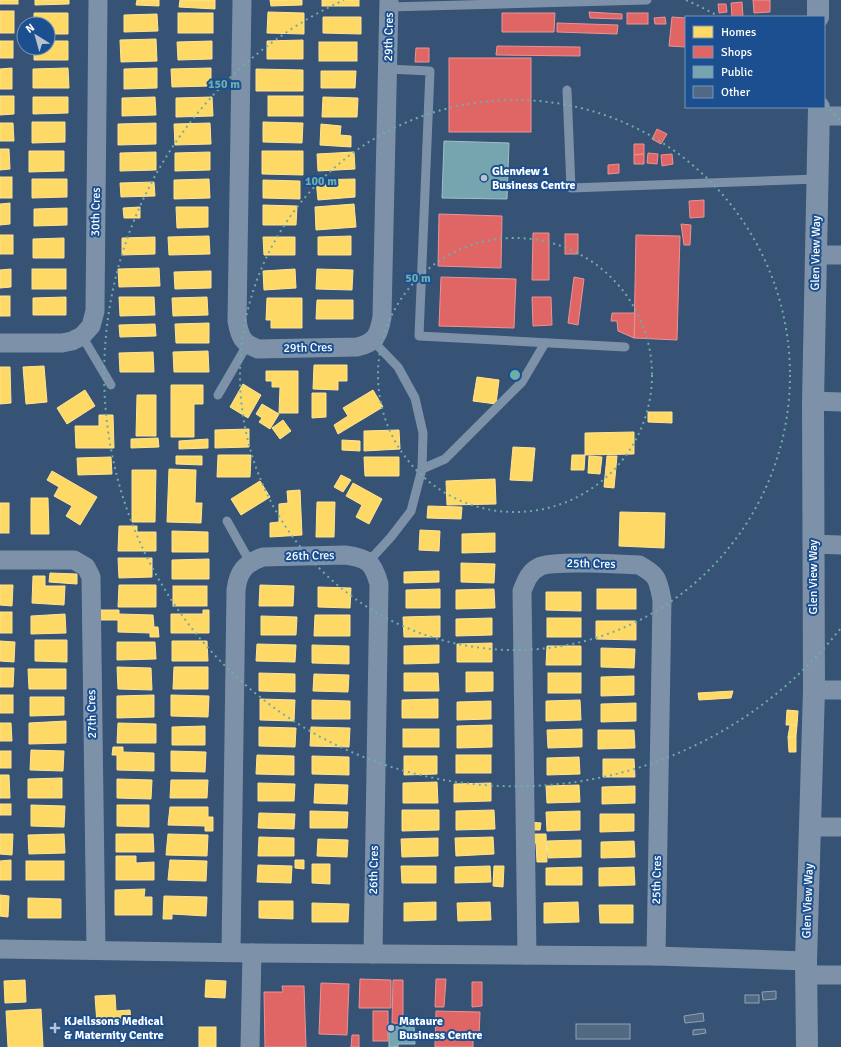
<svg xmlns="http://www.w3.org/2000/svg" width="841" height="1047" font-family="Signika,sans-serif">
<rect width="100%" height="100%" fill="#365274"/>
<g fill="#ffd966" stroke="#ffe494">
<rect x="0" y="0" width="18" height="4"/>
<path d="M 35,0 L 69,0 L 69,4 L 35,5 Z"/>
<path d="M 137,0 L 159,0 L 159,6 L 136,5 Z"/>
<path d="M 180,0 L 215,0 L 215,9 L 179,7 Z"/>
<path d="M 270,0 L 302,0 L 302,5 L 271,6 Z"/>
<rect x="322" y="0" width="37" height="6"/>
<rect x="0" y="11" width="14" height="22"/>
<path d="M 268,12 L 304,13 L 304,34 L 267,33 Z"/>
<path d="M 34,13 L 68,13 L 68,34 L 48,34 L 48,24 L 34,24 Z"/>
<rect x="178" y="13" width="35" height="20"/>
<path d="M 157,14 L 158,31 L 124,32 L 124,15 Z"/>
<path d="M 323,17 L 361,17 L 361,34 L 323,33 Z"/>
<path d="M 156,39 L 157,61 L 121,62 L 120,40 Z"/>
<path d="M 303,40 L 303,59 L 267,59 L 267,41 Z"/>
<rect x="0" y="41" width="13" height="17"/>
<path d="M 48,41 L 68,41 L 68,60 L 34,60 L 34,48 L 48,48 Z"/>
<path d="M 212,41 L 212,59 L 178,60 L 177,42 Z"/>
<rect x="319" y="42" width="38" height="19"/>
<path d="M 12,68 L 12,89 L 0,89 L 0,69 Z"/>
<path d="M 68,68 L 69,88 L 33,88 L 33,69 Z"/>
<path d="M 157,68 L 157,88 L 124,89 L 124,69 Z"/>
<path d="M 211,68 L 211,86 L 172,87 L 171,69 Z"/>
<path d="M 256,69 L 303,70 L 303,91 L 256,91 Z"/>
<path d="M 321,71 L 356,71 L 355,88 L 321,88 Z"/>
<path d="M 0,96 L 14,96 L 14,114 L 0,115 Z"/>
<rect x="268" y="96" width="35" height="20"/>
<path d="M 33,97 L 68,97 L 68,113 L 33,114 Z"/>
<path d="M 155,97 L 156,115 L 122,116 L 122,98 Z"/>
<path d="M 212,97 L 213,116 L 176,117 L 176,98 Z"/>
<path d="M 323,97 L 358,98 L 357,117 L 322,117 Z"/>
<path d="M 32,122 L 65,122 L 65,142 L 32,143 Z"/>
<path d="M 263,122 L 303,123 L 302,143 L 263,142 Z"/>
<path d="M 0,123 L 13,123 L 14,141 L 0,141 Z"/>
<path d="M 156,123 L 156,144 L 118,145 L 118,124 Z"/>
<path d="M 210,123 L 211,144 L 175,145 L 174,124 Z"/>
<path d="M 321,124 L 341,126 L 340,135 L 351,136 L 351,147 L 320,145 Z"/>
<path d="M 0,149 L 9,149 L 10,169 L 0,170 Z"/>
<path d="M 29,151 L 64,151 L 64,171 L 29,172 Z"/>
<path d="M 262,151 L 303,151 L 303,175 L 262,174 Z"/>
<path d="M 156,152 L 156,170 L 120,171 L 120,153 Z"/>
<path d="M 210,152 L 210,170 L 175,171 L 175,153 Z"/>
<path d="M 354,152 L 355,169 L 318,171 L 317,154 Z"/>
<rect x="0" y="177" width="12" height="21"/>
<path d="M 32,179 L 67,179 L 67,197 L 32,198 Z"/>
<path d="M 209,179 L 210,198 L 174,199 L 174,180 Z"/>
<path d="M 355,179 L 355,197 L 318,200 L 316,180 Z"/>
<path d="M 263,180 L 300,181 L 300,199 L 263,198 Z"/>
<path d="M 154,182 L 155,196 L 121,197 L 120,183 Z"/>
<path d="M 10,203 L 10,224 L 0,225 L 0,204 Z"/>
<path d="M 354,204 L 356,227 L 316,230 L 315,207 Z"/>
<path d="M 263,205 L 297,206 L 296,225 L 263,225 Z"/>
<path d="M 140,207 L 140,218 L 124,218 L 123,208 Z"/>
<path d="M 176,207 L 208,207 L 208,227 L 177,228 Z"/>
<path d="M 67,208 L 67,225 L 34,226 L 34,209 Z"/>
<rect x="0" y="235" width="13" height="19"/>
<path d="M 209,236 L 210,254 L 169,255 L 168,237 Z"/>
<path d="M 351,236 L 351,255 L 318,255 L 318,237 Z"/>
<path d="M 155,237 L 155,254 L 122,255 L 122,238 Z"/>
<path d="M 263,237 L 295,237 L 295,255 L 264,255 Z"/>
<path d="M 64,238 L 64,258 L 33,258 L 33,239 Z"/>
<path d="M 159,268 L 160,286 L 119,287 L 118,269 Z"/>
<path d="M 11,269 L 11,287 L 0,288 L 0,270 Z"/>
<rect x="32" y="269" width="34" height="20"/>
<path d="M 295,269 L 296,288 L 264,290 L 263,271 Z"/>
<path d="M 317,269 L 353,270 L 352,290 L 316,289 Z"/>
<path d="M 211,271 L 211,288 L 175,289 L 174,272 Z"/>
<rect x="0" y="296" width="10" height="20"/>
<path d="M 66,297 L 66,315 L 33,315 L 33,298 Z"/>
<path d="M 119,297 L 154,297 L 155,315 L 120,316 Z"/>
<path d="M 207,297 L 208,315 L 173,316 L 172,298 Z"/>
<path d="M 267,298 L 302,298 L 302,328 L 271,328 L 271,320 L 266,320 Z"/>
<path d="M 317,300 L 353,300 L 353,319 L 316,319 Z"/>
<path d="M 209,323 L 209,343 L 176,343 L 175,324 Z"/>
<path d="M 155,324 L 156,336 L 120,337 L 119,325 Z"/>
<path d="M 208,351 L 209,372 L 174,372 L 173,352 Z"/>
<path d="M 153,352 L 154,372 L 120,372 L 119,353 Z"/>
<path d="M 314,365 L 347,365 L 347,381 L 338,381 L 338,390 L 313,389 Z"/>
<path d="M 44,366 L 47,402 L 26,404 L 23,367 Z"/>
<path d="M 0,367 L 10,367 L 11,403 L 0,404 Z"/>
<path d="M 266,371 L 298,371 L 298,413 L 279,413 L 280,387 L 272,387 L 272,381 L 266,381 Z"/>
<path d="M 477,377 L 499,380 L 496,404 L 473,401 Z"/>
<path d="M 243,384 L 261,395 L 248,418 L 230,407 Z"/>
<path d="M 171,385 L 203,385 L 203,404 L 194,404 L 194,437 L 171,437 Z"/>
<path d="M 85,390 L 95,406 L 67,424 L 57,408 Z"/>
<path d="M 373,390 L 383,407 L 338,434 L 334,425 L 348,416 L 343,408 Z"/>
<path d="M 312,393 L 326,393 L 326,417 L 312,418 Z"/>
<path d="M 137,395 L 156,395 L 156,436 L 136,436 Z"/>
<path d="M 262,404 L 279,414 L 270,429 L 259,422 L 262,418 L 256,414 Z"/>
<path d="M 648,412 L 672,412 L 672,423 L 648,422 Z"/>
<path d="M 99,415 L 113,415 L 114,448 L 76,448 L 75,426 L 99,426 Z"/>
<path d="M 283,420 L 291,431 L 280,439 L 272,428 Z"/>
<path d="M 249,429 L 249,447 L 215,448 L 215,430 Z"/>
<path d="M 399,430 L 400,449 L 364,451 L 364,431 Z"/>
<path d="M 634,432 L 634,454 L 585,455 L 585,433 Z"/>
<path d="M 158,438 L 159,447 L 131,448 L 131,439 Z"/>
<path d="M 208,439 L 208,448 L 179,449 L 179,441 Z"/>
<path d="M 342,440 L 360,441 L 360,451 L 342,450 Z"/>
<path d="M 513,447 L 535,448 L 532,481 L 510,480 Z"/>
<path d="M 218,455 L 251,455 L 250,477 L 217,477 Z"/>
<path d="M 572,455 L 585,455 L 584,470 L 571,470 Z"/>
<path d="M 176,456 L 202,456 L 202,465 L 176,464 Z"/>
<path d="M 589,456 L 602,457 L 600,474 L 588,473 Z"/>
<path d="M 607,456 L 617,456 L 614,488 L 604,487 Z"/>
<path d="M 111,457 L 112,474 L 78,475 L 77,458 Z"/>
<path d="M 364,457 L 399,457 L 399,476 L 365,476 Z"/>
<path d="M 169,469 L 196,470 L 195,503 L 202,503 L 201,523 L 167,522 Z"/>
<path d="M 132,470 L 156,470 L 155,522 L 132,522 Z"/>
<path d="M 52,471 L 97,497 L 80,525 L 66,516 L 72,506 L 54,496 L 59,487 L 47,480 Z"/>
<path d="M 341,475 L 351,480 L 343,492 L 334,487 Z"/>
<path d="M 495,479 L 496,504 L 447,505 L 446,481 Z"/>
<path d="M 260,481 L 270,497 L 241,515 L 231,499 Z"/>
<path d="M 353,483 L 382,499 L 369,524 L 356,517 L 362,505 L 346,496 Z"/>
<path d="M 300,490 L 302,535 L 270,537 L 270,523 L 279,522 L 279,504 L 288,503 L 287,491 Z"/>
<path d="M 31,498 L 48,498 L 49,534 L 31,534 Z"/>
<path d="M 317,502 L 335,502 L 334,537 L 316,537 Z"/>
<rect x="0" y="503" width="9" height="30"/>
<path d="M 428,506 L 462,507 L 461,519 L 427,518 Z"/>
<path d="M 620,512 L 665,513 L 664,548 L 619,546 Z"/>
<path d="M 119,526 L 137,526 L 137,532 L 156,532 L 156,551 L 118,551 Z"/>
<path d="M 420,530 L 440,531 L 439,551 L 419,550 Z"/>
<path d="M 172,531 L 208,532 L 208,552 L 172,552 Z"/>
<path d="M 495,533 L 495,552 L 462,553 L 462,534 Z"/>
<path d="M 118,558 L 152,558 L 152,577 L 119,578 Z"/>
<path d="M 209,559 L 209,579 L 172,579 L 172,560 Z"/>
<path d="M 461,563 L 495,564 L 494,583 L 461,582 Z"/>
<path d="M 439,571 L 439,582 L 404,583 L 404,572 Z"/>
<path d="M 50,573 L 77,574 L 77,584 L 49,582 Z"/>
<path d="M 33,576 L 45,576 L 45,586 L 65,586 L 64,605 L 32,603 Z"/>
<path d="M 0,585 L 13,585 L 12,606 L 0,605 Z"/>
<path d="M 119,585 L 156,585 L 156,607 L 118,607 Z"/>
<path d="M 260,585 L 294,586 L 293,606 L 259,606 Z"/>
<rect x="173" y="586" width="34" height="20"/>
<path d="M 318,587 L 351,588 L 350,608 L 318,607 Z"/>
<path d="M 440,589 L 440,608 L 406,608 L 406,590 Z"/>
<path d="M 494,589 L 495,608 L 456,609 L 456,590 Z"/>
<rect x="597" y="589" width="39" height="20"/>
<path d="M 546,592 L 581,592 L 581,611 L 546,610 Z"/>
<path d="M 100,610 L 119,610 L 119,614 L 153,615 L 154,627 L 158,627 L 159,637 L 150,637 L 150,633 L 118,632 L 118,620 L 100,620 Z"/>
<path d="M 203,610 L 209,610 L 209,633 L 171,633 L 171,614 L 203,614 Z"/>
<rect x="0" y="612" width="12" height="21"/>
<path d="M 65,614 L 66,633 L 31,634 L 31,616 Z"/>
<path d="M 315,615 L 350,615 L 350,636 L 314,636 Z"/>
<path d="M 261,616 L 297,617 L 296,635 L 261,635 Z"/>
<path d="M 440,616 L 440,637 L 404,637 L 403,617 Z"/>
<path d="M 492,618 L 492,635 L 456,636 L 456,619 Z"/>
<rect x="547" y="618" width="34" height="19"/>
<path d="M 596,621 L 636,621 L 636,640 L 596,639 Z"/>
<path d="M 35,640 L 67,640 L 67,662 L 35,661 Z"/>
<path d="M 0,641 L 15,642 L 14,662 L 0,661 Z"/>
<path d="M 172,641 L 207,641 L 208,661 L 172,661 Z"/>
<path d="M 117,642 L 155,642 L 156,659 L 117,660 Z"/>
<path d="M 492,643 L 492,662 L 457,662 L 457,644 Z"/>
<path d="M 257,644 L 296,645 L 295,662 L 256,661 Z"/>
<path d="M 312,645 L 349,646 L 349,664 L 312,663 Z"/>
<path d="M 439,645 L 439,663 L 404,664 L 404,646 Z"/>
<path d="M 547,646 L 581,646 L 581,665 L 546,665 Z"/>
<path d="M 601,648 L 635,649 L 634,668 L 601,667 Z"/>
<path d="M 117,667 L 151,668 L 152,690 L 118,689 Z"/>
<path d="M 174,667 L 208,667 L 208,689 L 173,689 Z"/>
<path d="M 0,668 L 14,668 L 13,687 L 0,687 Z"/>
<path d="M 28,669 L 66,669 L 66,689 L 29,689 Z"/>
<path d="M 466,672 L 493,672 L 493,691 L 466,692 Z"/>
<path d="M 259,673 L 295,674 L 295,692 L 259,691 Z"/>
<path d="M 404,673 L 438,673 L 439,691 L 404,691 Z"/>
<rect x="548" y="673" width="33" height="20"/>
<path d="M 314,674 L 349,675 L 348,692 L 313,691 Z"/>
<path d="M 634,676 L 634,695 L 601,696 L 601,677 Z"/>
<path d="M 733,691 L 731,698 L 699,700 L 698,693 Z"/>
<rect x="0" y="695" width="13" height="18"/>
<path d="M 154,695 L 154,717 L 117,718 L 117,696 Z"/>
<path d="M 171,695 L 209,696 L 208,717 L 171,716 Z"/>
<path d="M 30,697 L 64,697 L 64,715 L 30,716 Z"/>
<path d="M 260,699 L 295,700 L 294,721 L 260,720 Z"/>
<path d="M 438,699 L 438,718 L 402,718 L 402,700 Z"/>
<path d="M 312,700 L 350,701 L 350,719 L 312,719 Z"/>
<path d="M 580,700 L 581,720 L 546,721 L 546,701 Z"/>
<path d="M 491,701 L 491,719 L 457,720 L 457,702 Z"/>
<path d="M 636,703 L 636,721 L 601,722 L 601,704 Z"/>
<path d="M 787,710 L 798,711 L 797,725 L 786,725 Z"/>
<path d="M 66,721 L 66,743 L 29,744 L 29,723 Z"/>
<path d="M 0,723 L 11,723 L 12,741 L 0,741 Z"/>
<path d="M 118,723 L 156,724 L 156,743 L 117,743 Z"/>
<path d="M 492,725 L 492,747 L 457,748 L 457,726 Z"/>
<path d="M 790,725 L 797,725 L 796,736 L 788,737 Z"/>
<path d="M 205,726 L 205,745 L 172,745 L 172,727 Z"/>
<path d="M 259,727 L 296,728 L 295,747 L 259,746 Z"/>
<path d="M 311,727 L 350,728 L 349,747 L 310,746 Z"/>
<rect x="403" y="729" width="36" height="18"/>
<path d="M 582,729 L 582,747 L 548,748 L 547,730 Z"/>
<path d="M 598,730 L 634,730 L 635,748 L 598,749 Z"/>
<path d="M 796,736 L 796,752 L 789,752 L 788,737 Z"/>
<path d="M 113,747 L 123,747 L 123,752 L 154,753 L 154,771 L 117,770 L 117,755 L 112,755 Z"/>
<path d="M 31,750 L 64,751 L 63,771 L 30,770 Z"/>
<rect x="0" y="751" width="11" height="17"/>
<path d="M 171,751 L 206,752 L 205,772 L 171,771 Z"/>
<path d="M 257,755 L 294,756 L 294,775 L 256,774 Z"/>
<rect x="456" y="755" width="35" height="18"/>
<path d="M 312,756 L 349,757 L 349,775 L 312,774 Z"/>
<path d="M 404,756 L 437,756 L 437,774 L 404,775 Z"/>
<path d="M 579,757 L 580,774 L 547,775 L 547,758 Z"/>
<path d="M 603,759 L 634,759 L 635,777 L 603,777 Z"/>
<path d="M 0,775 L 9,775 L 10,798 L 0,798 Z"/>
<path d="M 62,778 L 62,798 L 28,798 L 28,779 Z"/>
<path d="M 117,779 L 152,780 L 151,799 L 117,798 Z"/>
<path d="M 171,780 L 208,780 L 207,798 L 170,798 Z"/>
<path d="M 437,782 L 438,803 L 403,803 L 403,783 Z"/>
<path d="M 258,783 L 295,784 L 294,801 L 258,801 Z"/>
<path d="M 491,783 L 491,801 L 454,802 L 454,784 Z"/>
<path d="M 315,784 L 348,785 L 347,804 L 314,803 Z"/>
<path d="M 579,785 L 580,802 L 547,803 L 546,786 Z"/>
<path d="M 635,786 L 635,803 L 602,804 L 602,787 Z"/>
<rect x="0" y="804" width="11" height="11"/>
<path d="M 31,805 L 65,806 L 64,827 L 31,826 Z"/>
<path d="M 117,805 L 149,805 L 149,827 L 117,826 Z"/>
<path d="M 170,807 L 208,807 L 208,817 L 213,817 L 213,831 L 205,831 L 205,826 L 168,825 Z"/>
<path d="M 402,810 L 439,810 L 439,830 L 402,831 Z"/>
<path d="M 494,810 L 495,829 L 456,830 L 456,811 Z"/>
<path d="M 310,811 L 348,812 L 347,828 L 310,828 Z"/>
<path d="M 580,811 L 580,830 L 547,831 L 546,812 Z"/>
<path d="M 259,813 L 295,814 L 294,829 L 258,828 Z"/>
<path d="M 600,814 L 634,814 L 634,831 L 600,832 Z"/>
<path d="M 530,822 L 541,823 L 540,830 L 530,830 Z"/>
<path d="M 0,834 L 13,834 L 12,855 L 0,854 Z"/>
<path d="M 64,834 L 65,853 L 29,854 L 28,835 Z"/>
<path d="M 116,834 L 153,834 L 154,852 L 116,852 Z"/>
<path d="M 168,834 L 208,835 L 207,856 L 166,855 Z"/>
<path d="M 529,834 L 546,834 L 547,862 L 537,862 L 536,843 L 529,843 Z"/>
<path d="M 259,837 L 294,838 L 294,856 L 258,856 Z"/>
<path d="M 493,837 L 494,854 L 456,856 L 455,838 Z"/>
<path d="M 438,838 L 438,856 L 402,857 L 401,839 Z"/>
<path d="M 318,839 L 348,840 L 347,857 L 317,856 Z"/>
<path d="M 581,840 L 581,857 L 548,858 L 547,841 Z"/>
<path d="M 634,841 L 635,857 L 601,858 L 601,842 Z"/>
<path d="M 116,856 L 136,856 L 136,863 L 154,862 L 154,880 L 116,880 Z"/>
<path d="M 11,860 L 11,880 L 0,880 L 0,861 Z"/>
<path d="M 170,860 L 207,861 L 206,881 L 168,880 Z"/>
<path d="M 295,860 L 304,860 L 304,869 L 295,868 Z"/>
<rect x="26" y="861" width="38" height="19"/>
<path d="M 312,864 L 330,864 L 330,884 L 312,883 Z"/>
<path d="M 258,865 L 292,866 L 291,883 L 257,882 Z"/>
<path d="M 401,866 L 436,866 L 436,883 L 402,883 Z"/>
<path d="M 490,866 L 491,882 L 455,883 L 455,867 Z"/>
<path d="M 494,866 L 504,866 L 503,887 L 493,886 Z"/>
<path d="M 582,867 L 582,885 L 546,885 L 546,868 Z"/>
<path d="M 634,867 L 635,885 L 599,886 L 599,868 Z"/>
<path d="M 145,889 L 144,897 L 152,897 L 152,915 L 115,915 L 115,890 Z"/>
<path d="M 0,895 L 9,896 L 8,917 L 0,916 Z"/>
<path d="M 164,896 L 207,897 L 206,916 L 172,914 L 172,919 L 163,919 Z"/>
<path d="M 28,898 L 61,899 L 61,918 L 28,918 Z"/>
<path d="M 259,901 L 293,901 L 293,919 L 259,918 Z"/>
<path d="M 436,902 L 436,920 L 404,921 L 404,903 Z"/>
<path d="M 490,902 L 491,920 L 458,921 L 457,903 Z"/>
<path d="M 578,902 L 579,922 L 544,923 L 544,903 Z"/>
<path d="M 312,903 L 349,904 L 348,922 L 312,922 Z"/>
<path d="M 599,905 L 633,905 L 633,923 L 600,923 Z"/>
<path d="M 25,980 L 26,1002 L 5,1003 L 4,981 Z"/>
<path d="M 206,980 L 226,981 L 225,998 L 205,997 Z"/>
<path d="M 115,995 L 116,1011 L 130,1010 L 131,1022 L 97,1024 L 95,996 Z"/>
<path d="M 41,1009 L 43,1047 L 8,1047 L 6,1011 Z"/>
<rect x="199" y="1027" width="17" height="20"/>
</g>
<g fill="#e06666" stroke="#e99494">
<path d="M 753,0 L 770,0 L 770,12 L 754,13 Z"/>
<path d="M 742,2 L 743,17 L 732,17 L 731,3 Z"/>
<path d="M 718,4 L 726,4 L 727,12 L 719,13 Z"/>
<path d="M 589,12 L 622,14 L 622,19 L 590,18 Z"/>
<path d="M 502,13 L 555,13 L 554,32 L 502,32 Z"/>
<rect x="627" y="13" width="21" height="11"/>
<path d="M 665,17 L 666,24 L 655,24 L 654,18 Z"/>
<path d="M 672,17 L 686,18 L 686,47 L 669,46 Z"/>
<path d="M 557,23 L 618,25 L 617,34 L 557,32 Z"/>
<path d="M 497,46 L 580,47 L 580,56 L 496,55 Z"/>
<path d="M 416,48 L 429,48 L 429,62 L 415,62 Z"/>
<rect x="449" y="58" width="82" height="74"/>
<path d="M 657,129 L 667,134 L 661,144 L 652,139 Z"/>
<path d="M 634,144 L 644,144 L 644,154 L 634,155 Z"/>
<path d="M 648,153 L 658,154 L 657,164 L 647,163 Z"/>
<path d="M 644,154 L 644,164 L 634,164 L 634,155 Z"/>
<path d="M 672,154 L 673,164 L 662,166 L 661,155 Z"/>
<path d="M 619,164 L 619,173 L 608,174 L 608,165 Z"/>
<path d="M 704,200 L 704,217 L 690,218 L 689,201 Z"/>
<path d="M 439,214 L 502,216 L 501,268 L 438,266 Z"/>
<path d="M 681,224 L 691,225 L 690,245 L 684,245 Z"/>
<path d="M 533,233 L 549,233 L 549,280 L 532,280 Z"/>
<rect x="565" y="234" width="13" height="20"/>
<path d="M 636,235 L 680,236 L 677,340 L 634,338 Z"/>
<path d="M 441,277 L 516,279 L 514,328 L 439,326 Z"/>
<path d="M 574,277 L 584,279 L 578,325 L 568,323 Z"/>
<path d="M 532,297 L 551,297 L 552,325 L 533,326 Z"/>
<path d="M 612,313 L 635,313 L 634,338 L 618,331 L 617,321 L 611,321 Z"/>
<path d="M 360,979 L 391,980 L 391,1008 L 359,1008 Z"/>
<path d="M 436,979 L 446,979 L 444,1007 L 435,1007 Z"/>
<path d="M 393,980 L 403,980 L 403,1018 L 408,1018 L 407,1024 L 392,1023 Z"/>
<path d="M 472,982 L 482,982 L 482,1006 L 472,1007 Z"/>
<path d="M 321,983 L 349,984 L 347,1035 L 319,1034 Z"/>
<path d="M 282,986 L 304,986 L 306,1047 L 265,1047 L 264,992 L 283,992 Z"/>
<rect x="373" y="1011" width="15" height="30"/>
<path d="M 436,1011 L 480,1012 L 479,1037 L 473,1037 L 473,1047 L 435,1047 Z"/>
<path d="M 352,1035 L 359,1035 L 359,1047 L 351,1047 Z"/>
</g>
<g fill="#76a5af" stroke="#9fc0c7">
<path d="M 444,141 L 509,143 L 507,199 L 442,198 Z"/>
<path d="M 414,1026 L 415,1044 L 398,1044 L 398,1047 L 389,1047 L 389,1027 Z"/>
</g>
<g fill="#526984" stroke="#92a2b6">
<path d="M 776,991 L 776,999 L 763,1000 L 762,992 Z"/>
<rect x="745" y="995" width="14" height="8"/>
<path d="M 703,1013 L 704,1021 L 685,1023 L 684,1016 Z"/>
<rect x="576" y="1024" width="54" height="15"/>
<path d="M 705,1029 L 706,1033 L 693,1035 L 693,1030 Z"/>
</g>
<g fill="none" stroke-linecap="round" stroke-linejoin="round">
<g stroke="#7d92a8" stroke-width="9">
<path d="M 389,7 L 647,0"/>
<path d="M 388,69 L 430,71 L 419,336 L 625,347"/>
<path d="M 567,90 L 571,188 L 817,179"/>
<path d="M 82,336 L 111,385"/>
<path d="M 218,395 L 247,345"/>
<path d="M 422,469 L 445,459 L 522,382 L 545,343"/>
<path d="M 227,521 L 250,562"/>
<path d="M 369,561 L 391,537 L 411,511 L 422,469 L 423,433 L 415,398 L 398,367 L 373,341"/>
</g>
<g stroke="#7d92a8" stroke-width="19">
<path d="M 242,0 L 237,321 C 240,337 242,343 258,349 L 357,347 C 376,343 379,334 382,317 L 389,0"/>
<path d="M 819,116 L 841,116"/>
<path d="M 815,255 L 841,255"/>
<path d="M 0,343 L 62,343 L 72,341 L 82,336 L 91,326 L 95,311 L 98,0"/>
<path d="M 813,401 L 841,402"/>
<path d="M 813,544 L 841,545"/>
<path d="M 0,560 L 74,560 L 86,567 L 91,577 L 96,950"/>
<path d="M 814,690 L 841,690"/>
<path d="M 811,827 L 841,827"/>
<path d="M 0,949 L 252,953 L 656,956 L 806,961"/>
<path d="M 231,952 L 236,590 C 238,572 245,563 263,557 L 345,555 C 368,558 373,562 379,584 L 373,954"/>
<path d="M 527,955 L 522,591 C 526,581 529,572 539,567 C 551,560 622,564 639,565 C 658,575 658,580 662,600 L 656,956"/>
<path d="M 807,975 L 841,975"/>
<path d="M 250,1047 L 252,953"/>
</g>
<g stroke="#7d92a8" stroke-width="22">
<path d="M 818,0 L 818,17"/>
<path d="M 807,1047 L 806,961 L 814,690 L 813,401 L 819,107"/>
</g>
</g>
<g fill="none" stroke="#6fada8" stroke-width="2" stroke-dasharray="2 4">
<circle cx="515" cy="375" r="137"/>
<circle cx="515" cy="375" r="275"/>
<path d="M840 629A412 412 0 1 1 344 0M686 0A412 412 0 0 1 718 16M826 105A412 412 0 0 1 840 121"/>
</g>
<g fill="#b9c2ce" stroke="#1b4f8f" stroke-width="1.5">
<circle cx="484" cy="178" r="4"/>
<path d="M53 1022h4v4h4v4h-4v4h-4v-4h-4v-4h4z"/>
<circle cx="391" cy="1028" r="4"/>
</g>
<g text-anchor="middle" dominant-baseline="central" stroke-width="4" stroke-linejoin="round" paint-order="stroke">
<g font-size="12" fill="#fff" stroke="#1b4f8f">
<text transform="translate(389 37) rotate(-89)">29th Cres</text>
<text transform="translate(96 212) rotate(-89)">30th Cres</text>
<text transform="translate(816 253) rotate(-89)">Glen View Way</text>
<text transform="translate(308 348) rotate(-1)">29th Cres</text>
<text transform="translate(310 556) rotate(-1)">26th Cres</text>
<text transform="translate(591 564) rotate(1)">25th Cres</text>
<text transform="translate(813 577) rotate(-90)">Glen View Way</text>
<text transform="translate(92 714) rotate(-91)">27th Cres</text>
<text transform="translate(374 870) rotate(-89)">26th Cres</text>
<text transform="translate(657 880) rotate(-89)">25th Cres</text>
<text transform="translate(808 901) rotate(-88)">Glen View Way</text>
</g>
<g font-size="12" font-weight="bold" fill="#fff" stroke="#1b4f8f" text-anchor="start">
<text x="492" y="171">Glenview 1<tspan x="492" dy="14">Business Centre</tspan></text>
<text x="64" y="1021">KJellssons Medical<tspan x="64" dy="14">&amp; Maternity Centre</tspan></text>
<text x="399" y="1021">Mataure<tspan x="399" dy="14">Business Centre</tspan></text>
</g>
</g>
<circle cx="515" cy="375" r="6" fill="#6fada8" stroke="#1b4f8f" stroke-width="2"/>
<g font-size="12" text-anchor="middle" font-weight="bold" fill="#6fada8" stroke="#1b4f8f" stroke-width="4" stroke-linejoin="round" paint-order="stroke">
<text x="224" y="88">150 m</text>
<text x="321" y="185">100 m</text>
<text x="418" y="282">50 m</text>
</g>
<rect x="685" y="16" width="140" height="92" fill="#1b4f8f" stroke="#7695bc"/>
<rect x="693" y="26" width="20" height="12" fill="#ffd966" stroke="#7695bc"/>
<text x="721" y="36" font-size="12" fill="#ffffff">Homes</text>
<rect x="693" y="46" width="20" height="12" fill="#e06666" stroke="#7695bc"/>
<text x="721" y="56" font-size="12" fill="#ffffff">Shops</text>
<rect x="693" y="66" width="20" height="12" fill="#76a5af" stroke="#7695bc"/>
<text x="721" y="76" font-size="12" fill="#ffffff">Public</text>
<rect x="693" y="86" width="20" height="12" fill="#526984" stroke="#7695bc"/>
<text x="721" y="96" font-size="12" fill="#ffffff">Other</text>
<g transform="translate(36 36) rotate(323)"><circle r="19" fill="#1b4f8f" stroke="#7695bc"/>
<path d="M0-3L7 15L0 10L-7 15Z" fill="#b9c2ce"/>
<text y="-6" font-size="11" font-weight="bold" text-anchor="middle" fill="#ffffff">N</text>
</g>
</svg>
